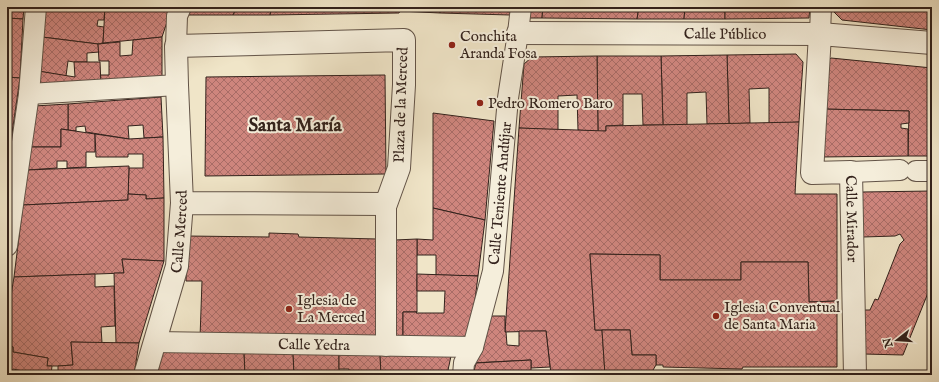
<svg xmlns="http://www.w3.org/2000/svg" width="939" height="382" font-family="'IM FELL English',serif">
<defs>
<pattern id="building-cross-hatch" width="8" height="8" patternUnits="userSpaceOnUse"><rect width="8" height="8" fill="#ce857d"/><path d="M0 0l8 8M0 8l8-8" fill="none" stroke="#a86c66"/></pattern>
</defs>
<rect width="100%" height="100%" fill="#f0e5c8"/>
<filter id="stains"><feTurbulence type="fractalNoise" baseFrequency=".005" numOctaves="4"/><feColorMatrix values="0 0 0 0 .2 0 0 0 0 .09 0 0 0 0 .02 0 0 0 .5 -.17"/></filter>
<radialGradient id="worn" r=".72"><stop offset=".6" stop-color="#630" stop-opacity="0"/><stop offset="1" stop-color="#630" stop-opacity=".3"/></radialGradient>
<g fill="url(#building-cross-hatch)" stroke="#33221c">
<path d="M 7,7 L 24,7 L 23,19 L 7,18 Z"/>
<path d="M 46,7 L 105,7 L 104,20 L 98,20 L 97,26 L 104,27 L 103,43 L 98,44 L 42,37 Z"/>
<path d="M 105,7 L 172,7 L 162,37 L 103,43 Z"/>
<path d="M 187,7 L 237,7 L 233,15 L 186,15 Z"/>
<path d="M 237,7 L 272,7 L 270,15 L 233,15 Z"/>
<path d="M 272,7 L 400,7 L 400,11 L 399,13 L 270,15 Z"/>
<path d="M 400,7 L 441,7 L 440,13 L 400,11 Z"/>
<path d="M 441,7 L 511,7 L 510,15 L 440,13 Z"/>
<path d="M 525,7 L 543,7 L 542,18 L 523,18 Z"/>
<path d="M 543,7 L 639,7 L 637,19 L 542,18 Z"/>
<path d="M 639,7 L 685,7 L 684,19 L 637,19 Z"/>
<path d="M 685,7 L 725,7 L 725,19 L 684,19 Z"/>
<path d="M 725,7 L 810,7 L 809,18 L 725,19 Z"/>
<path d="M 830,7 L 932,7 L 932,30 L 842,20 L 830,8 Z"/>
<path d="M 7,18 L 23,19 L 20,78 L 7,77 Z"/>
<path d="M 42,37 L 98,44 L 99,52 L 87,53 L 87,62 L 74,62 L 68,61 L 66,76 L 38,71 Z"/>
<path d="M 162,37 L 162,81 L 101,85 L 100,75 L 109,75 L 109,61 L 99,61 L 98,44 L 120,42 L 120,56 L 132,55 L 133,40 Z"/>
<path d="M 796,54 L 803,62 L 799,122 L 769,124 L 769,88 L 749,89 L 750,123 L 729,124 L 727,55 Z"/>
<path d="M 727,55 L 729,124 L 707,124 L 706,92 L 687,93 L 687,125 L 663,125 L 661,56 Z"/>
<path d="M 597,56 L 661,56 L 663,125 L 643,125 L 642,94 L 623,94 L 623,125 L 606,126 L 606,131 L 598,132 Z"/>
<path d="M 597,56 L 598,132 L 578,130 L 577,95 L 558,96 L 558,130 L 519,128 L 524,64 L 532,57 Z"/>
<path d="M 831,58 L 932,68 L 932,156 L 908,156 L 909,111 L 822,109 L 825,64 Z"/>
<path d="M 74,62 L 100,62 L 101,85 L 36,90 L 38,71 L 75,77 Z"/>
<path d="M 385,75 L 386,174 L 205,176 L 206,77 Z"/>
<path d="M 7,77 L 20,78 L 9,154 L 7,154 Z"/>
<path d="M 161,97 L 163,137 L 144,138 L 143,125 L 128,126 L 129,139 L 86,132 L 85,126 L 76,127 L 76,131 L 68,130 L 68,104 Z"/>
<path d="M 68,104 L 68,130 L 61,129 L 61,147 L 29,147 L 34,106 Z"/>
<path d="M 822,109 L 909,111 L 909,123 L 901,124 L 901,128 L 908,129 L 908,156 L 820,157 Z"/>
<path d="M 433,113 L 494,121 L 485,220 L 433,208 Z"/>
<path d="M 799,122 L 795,194 L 837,194 L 837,301 L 809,302 L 808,262 L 741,262 L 741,280 L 660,280 L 660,255 L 590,254 L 595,330 L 602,330 L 605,373 L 551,374 L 546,331 L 505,332 L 519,128 L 606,131 L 606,126 Z"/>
<path d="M 61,129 L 95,134 L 95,152 L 86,152 L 86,167 L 67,168 L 67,161 L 57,161 L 57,168 L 27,170 L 29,147 L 61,147 Z"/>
<path d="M 95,134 L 129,139 L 163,137 L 164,198 L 146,199 L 146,195 L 128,194 L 129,168 L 143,168 L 143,154 L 128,154 L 128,157 L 96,157 Z"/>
<path d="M 129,166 L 128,200 L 23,205 L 27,170 Z"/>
<path d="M 932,191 L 932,283 L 903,355 L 864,354 L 863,310 L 870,310 L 875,299 L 878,300 L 900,244 L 904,240 L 900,234 L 895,236 L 863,237 L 862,192 Z"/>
<path d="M 128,194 L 146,195 L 146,199 L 164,198 L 164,261 L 122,259 L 124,273 L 14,277 L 23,205 L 128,200 Z"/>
<path d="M 433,208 L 485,220 L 478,276 L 436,275 L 436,255 L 417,255 L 417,239 L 433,240 Z"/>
<path d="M 269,233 L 298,234 L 299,237 L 377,239 L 376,340 L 200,338 L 202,281 L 186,281 L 187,236 L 269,237 Z"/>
<path d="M 417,239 L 417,312 L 403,312 L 403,341 L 395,341 L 395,240 Z"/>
<path d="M 590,254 L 660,255 L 660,280 L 741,280 L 741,262 L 808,262 L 809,302 L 837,301 L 837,367 L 743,367 L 742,369 L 663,367 L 663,365 L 656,365 L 656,355 L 632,355 L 630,330 L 595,330 Z"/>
<path d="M 122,259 L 164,261 L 139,343 L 116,343 L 114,273 L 124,273 Z"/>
<path d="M 95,274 L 95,287 L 114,286 L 115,326 L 101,327 L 102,343 L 71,342 L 73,365 L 58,366 L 47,366 L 48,358 L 13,352 L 13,347 L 7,345 L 9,308 L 14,277 Z"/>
<path d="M 417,274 L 478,276 L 470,340 L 403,341 L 403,312 L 417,312 L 416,313 L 444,313 L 445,291 L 417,291 Z"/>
<path d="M 488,316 L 505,316 L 505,332 L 506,332 L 507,345 L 519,346 L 519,331 L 546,331 L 550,367 L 531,368 L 531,360 L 472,363 Z"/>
<path d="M 602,330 L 630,330 L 632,355 L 656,355 L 656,365 L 650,375 L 605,375 Z"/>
<path d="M 71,342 L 139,343 L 134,375 L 58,375 L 58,366 L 73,365 Z"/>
<path d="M 7,345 L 13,347 L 13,352 L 48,358 L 47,366 L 52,366 L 51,375 L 54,375 L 28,375 L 28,372 L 13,369 L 10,375 L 7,375 Z"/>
<path d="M 163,348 L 244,351 L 245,375 L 155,375 Z"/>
<path d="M 244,351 L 293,352 L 294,375 L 245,375 Z"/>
<path d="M 293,352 L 339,353 L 339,375 L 294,375 Z"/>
<path d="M 339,353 L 380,354 L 381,375 L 349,375 L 349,369 L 339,369 Z"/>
<path d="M 380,354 L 451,356 L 447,375 L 381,375 Z"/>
<path d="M 531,360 L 531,374 L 473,375 L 476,363 Z"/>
<path d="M 583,373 L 583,375 L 520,375 L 520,374 Z"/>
</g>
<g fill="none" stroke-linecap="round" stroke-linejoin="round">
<g stroke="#625347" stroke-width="22">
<g id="pedestrian">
<path d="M 820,34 L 821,7"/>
<path d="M 176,46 L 177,16 L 181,7"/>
<path d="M 29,94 L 177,85"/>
<path d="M 916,171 L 932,171"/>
<path d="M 851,172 L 900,170"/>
<path d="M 7,246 L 29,94 L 36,7"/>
<path id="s1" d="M 155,342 L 473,347"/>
<path d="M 386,346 L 386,204"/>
<path id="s2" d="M 463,375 L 464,363 L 473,347 L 493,271 L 508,98 L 518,33 L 521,7"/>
</g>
</g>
<g stroke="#625347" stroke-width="24">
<g id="minor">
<path id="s3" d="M 518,33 L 820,34 L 932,43"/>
<path id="s4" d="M 820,34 L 812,173 L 851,172 L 855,375"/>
<path id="s5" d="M 145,375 L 177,266 L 182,203 L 177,85 L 176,46 L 404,40 L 404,85 L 399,168 L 386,204 L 182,203"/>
</g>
</g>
<use href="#pedestrian" stroke="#f5eedb" stroke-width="20"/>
<use href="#minor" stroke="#f5eedb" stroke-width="22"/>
</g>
<g fill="#8f2418" stroke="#f5eedb" stroke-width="1.5">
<circle cx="452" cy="45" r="4"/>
<circle cx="480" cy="103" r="4"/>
<circle cx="289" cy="309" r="4"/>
<circle cx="716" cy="316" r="4"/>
</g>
<g text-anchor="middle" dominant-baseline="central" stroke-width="4" stroke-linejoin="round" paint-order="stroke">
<g font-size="15" fill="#33221c" stroke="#f5eedb">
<text stroke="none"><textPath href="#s3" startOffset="207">Calle Público</textPath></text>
<text transform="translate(401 105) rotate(-88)">Plaza de la Merced</text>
<text stroke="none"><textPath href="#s2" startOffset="187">Calle Teniente Andújar</textPath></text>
<text stroke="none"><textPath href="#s4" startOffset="225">Calle Mirador</textPath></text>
<text stroke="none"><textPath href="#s5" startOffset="148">Calle Merced</textPath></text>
<text stroke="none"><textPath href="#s1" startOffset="159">Calle Yedra</textPath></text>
</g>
<g font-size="15" fill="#33221c" stroke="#f5eedb" text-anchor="start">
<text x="460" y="36">Conchita<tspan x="460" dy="17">Aranda Fosa</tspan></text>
<text x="488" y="103">Pedro Romero Baro</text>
<text x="297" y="300">Iglesia de<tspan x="297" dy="17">La Merced</tspan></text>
<text x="724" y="307">Iglesia Conventual<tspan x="724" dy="17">de Santa Maria</tspan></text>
</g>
<g font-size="19" font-weight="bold" fill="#33221c" stroke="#f5eedb">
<text x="295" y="126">Santa María</text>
</g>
</g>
<rect width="939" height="382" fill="none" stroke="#f0e5c8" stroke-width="24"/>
<rect x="8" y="8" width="923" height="366" fill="none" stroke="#33221c" stroke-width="2"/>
<rect x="12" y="12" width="915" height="358" fill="none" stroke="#33221c"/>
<g transform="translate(897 340) rotate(253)" stroke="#f5eedb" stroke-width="3" paint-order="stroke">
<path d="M0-3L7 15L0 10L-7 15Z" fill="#33221c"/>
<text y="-6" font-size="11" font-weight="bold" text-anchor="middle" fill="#33221c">N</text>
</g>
<rect width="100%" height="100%" filter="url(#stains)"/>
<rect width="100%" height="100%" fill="url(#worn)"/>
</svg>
